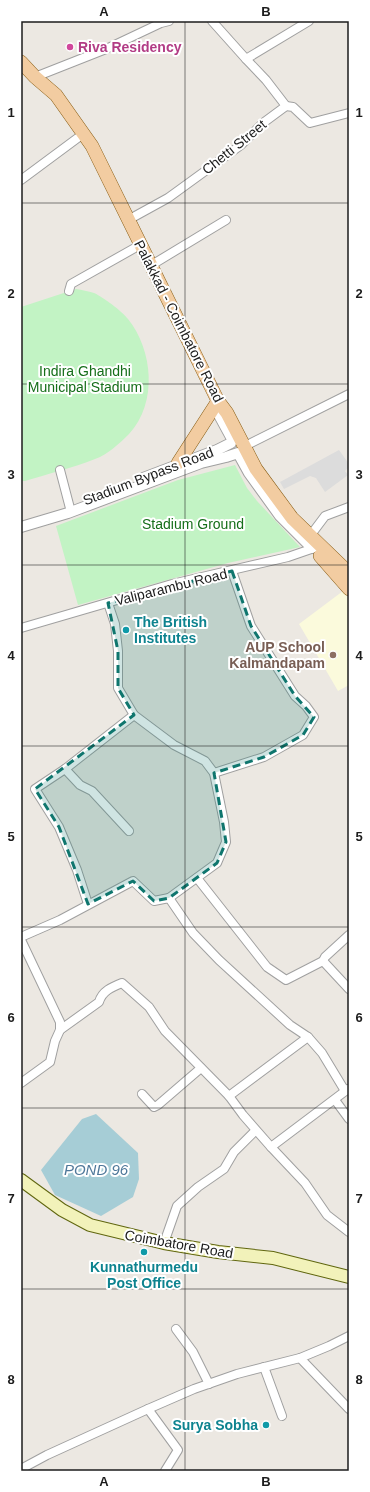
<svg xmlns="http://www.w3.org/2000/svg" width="370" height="1492" font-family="Arial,sans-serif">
<rect width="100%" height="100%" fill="#ece8e2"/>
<path fill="#fbfadc" d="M 343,591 L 349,599 L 349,685 L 338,691 L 299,624 Z"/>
<g fill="#c2f3c4">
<path d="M 76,289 C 82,290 88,291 94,293 C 103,297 122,311 128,319 C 153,350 158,403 129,434 C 120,443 107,455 95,459 C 73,468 47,474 25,481 L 21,481 L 21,307 Z"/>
<path d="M 235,465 L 247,488 L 257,501 L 300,547 L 228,563 L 78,605 L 56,526 L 178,480 Z"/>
</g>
<path fill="#dcdcdc" d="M 339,450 L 349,464 L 349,467 L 345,471 L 348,475 L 325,492 L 316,478 L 310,476 L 284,489 L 280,482 Z"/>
<path fill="#a6cdd6" d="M 96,1114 L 138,1153 L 139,1179 L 133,1197 L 101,1216 L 55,1195 L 41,1170 L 82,1119 Z"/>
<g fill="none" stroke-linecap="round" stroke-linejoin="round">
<g stroke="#a0a0a0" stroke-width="10">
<g id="minor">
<path d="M 212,21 L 246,59 L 309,21"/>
<path d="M 35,77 L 106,49 L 161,23 L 169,21"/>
<path d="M 286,106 L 293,107 L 310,123 L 349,113"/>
<path d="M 21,180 L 83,134"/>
<path d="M 128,220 L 168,198 L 241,145 L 263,123 L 286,106 L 266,80 L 246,59"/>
<path d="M 150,266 L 226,220"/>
<path d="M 69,291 L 71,284 L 140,245"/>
<path d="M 243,447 L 349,394"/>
<path d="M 60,470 L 71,512"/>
<path d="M 310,536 L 325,516 L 349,507"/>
<path d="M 21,628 L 172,584 L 288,557 L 317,547"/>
<path d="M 134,715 L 174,745 L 205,761 L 214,773 L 224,822 L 226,842 L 217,863 L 169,898"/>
<path d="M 65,769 L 80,785 L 92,791 L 129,831"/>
<path d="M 214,773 L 264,757 L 303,735 L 314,717 L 306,706 L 295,696 L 251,626 L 232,571"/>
<path d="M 197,878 L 267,967 L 286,980 L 323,961 L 325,957 L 349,935"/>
<path d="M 88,904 L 77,870 L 59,827 L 35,789 L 65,769 L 134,715 L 118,688 L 118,651 L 115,624 L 108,603"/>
<path d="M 21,937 L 60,920 L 133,881 L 154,901 L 169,898 L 193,933 L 219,960 L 290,1025 L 308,1037 L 322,1053 L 345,1091"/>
<path d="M 21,940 L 60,1022 L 60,1030 L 55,1041 L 50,1062 L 21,1083"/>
<path d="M 323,961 L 349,989"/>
<path d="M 60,1030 L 99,1002 C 102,991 112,987 122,983 L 149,1007 L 165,1031 L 229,1096 L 243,1115 L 271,1147 L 348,1089"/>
<path d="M 142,1094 L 154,1107 L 158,1105 L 201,1068"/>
<path d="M 229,1096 L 308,1037"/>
<path d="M 335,1100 L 349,1119"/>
<path d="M 271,1147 L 305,1183 L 327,1215 L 349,1232"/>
<path d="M 164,1243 L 177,1206 L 198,1187 L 224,1169 L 234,1152 L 255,1131"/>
<path d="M 176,1329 L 193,1352 L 209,1384"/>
<path d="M 349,1336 L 329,1346 L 300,1358 L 349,1409"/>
<path d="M 264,1367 L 282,1416"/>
<path d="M 148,1409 L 178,1450 L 165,1471"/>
<path d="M 21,1469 L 47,1455 L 148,1409 L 194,1389 L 237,1374 L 300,1358"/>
</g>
</g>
<g stroke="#a0a0a0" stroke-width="12">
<g id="tertiary">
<path d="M 143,478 L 217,450 L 231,443 L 232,439 L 219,415 L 218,401"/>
<path d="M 21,527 L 68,513 L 201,463 L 226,457 L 238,453 L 249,473 L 280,516 L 312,548"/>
</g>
</g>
<g stroke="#60660f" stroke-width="14">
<path id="secondary" d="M 21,1180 L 62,1210 L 90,1225 L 164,1243 L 218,1252 L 273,1258 L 349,1277"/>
</g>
<g stroke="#85590e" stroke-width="14">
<g id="primary">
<path d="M 21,62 L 35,77 L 56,95 L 92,146 L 218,401 L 227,413 L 256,469 L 292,518 L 349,573"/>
<path d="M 178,463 L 218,401"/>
<path d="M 320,556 L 349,589"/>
</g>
</g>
<use href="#minor" stroke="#fff" stroke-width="8"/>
<use href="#tertiary" stroke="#fff" stroke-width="10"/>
<use href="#secondary" stroke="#f2f2ba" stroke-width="12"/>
<use href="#primary" stroke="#f2cca1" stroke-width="13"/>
</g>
<path fill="#0f766e" fill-opacity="0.2" stroke="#0f766e" stroke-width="3" stroke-dasharray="8 5" stroke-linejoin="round" d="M 232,571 L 251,626 L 295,696 L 314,717 L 303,735 L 264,757 L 214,773 L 226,842 L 217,863 L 169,898 L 154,901 L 133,881 L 88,904 L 59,827 L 35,789 L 134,715 L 118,688 L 118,651 L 108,603 Z"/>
<path fill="none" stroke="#1c1c1c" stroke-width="1" stroke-opacity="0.55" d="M 185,21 L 185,1471M 21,203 L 349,203M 21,384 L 349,384M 21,565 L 349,565M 21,746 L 349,746M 21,927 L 349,927M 21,1108 L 349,1108M 21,1289 L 349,1289"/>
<circle fill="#d1479c" stroke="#fff" stroke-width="1.5" cx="70" cy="47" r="4"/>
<g fill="#0f9aa8" stroke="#fff" stroke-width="1.5">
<circle cx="126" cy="630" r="4"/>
<circle cx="144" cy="1252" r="4"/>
<circle cx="266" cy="1425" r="4"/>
</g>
<circle fill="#8d6e63" stroke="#fff" stroke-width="1.5" cx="333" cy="655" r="4"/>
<g text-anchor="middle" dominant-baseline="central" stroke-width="4" stroke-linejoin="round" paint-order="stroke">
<g font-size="14" font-weight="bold" fill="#b23c85" stroke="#fff" text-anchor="start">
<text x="78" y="47">Riva Residency</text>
</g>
<g font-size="14" fill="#1c1c1c" stroke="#fff">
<text transform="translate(234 147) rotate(-39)">Chetti Street</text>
<text transform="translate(179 321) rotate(63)">Palakkad - Coimbatore Road</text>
<text transform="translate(148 476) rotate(-21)">Stadium Bypass Road</text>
<text transform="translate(171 587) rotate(-14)">Valiparambu Road</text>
<text transform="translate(179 1244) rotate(10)">Coimbatore Road</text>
</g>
<g font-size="14" fill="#156e19" stroke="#fff">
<text x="85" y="371">Indira Ghandhi<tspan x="85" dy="16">Municipal Stadium</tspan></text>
<text x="193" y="524">Stadium Ground</text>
</g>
<g font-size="14" font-weight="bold" fill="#0d838f" stroke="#fff" text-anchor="start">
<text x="134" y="622">The British<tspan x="134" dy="16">Institutes</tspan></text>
<text x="144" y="1267" text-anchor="middle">Kunnathurmedu<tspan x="144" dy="16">Post Office</tspan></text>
<text x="258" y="1425" text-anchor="end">Surya Sobha</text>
</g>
<g font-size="14" font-weight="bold" fill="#785e54" stroke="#fff" text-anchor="end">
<text x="325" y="647">AUP School<tspan x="325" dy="16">Kalmandapam</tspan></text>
</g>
<g font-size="15" font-style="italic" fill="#4f789a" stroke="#fff">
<text x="96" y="1169">POND 96</text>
</g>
</g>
<rect width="370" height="1492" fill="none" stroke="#ffffff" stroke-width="44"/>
<rect x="22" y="22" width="326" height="1448" fill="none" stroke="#1c1c1c" stroke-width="1.5"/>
<g font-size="13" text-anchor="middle" font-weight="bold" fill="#1c1c1c">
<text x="104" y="16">A</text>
<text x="266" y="16">B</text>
<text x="11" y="117">1</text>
<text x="359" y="117">1</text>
<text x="11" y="298">2</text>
<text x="359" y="298">2</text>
<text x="11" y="479">3</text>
<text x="359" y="479">3</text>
<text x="11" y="660">4</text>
<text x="359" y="660">4</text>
<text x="11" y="841">5</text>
<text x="359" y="841">5</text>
<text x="11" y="1022">6</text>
<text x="359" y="1022">6</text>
<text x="11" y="1203">7</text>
<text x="359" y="1203">7</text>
<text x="11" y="1384">8</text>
<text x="359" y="1384">8</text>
<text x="104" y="1486">A</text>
<text x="266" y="1486">B</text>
</g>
</svg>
